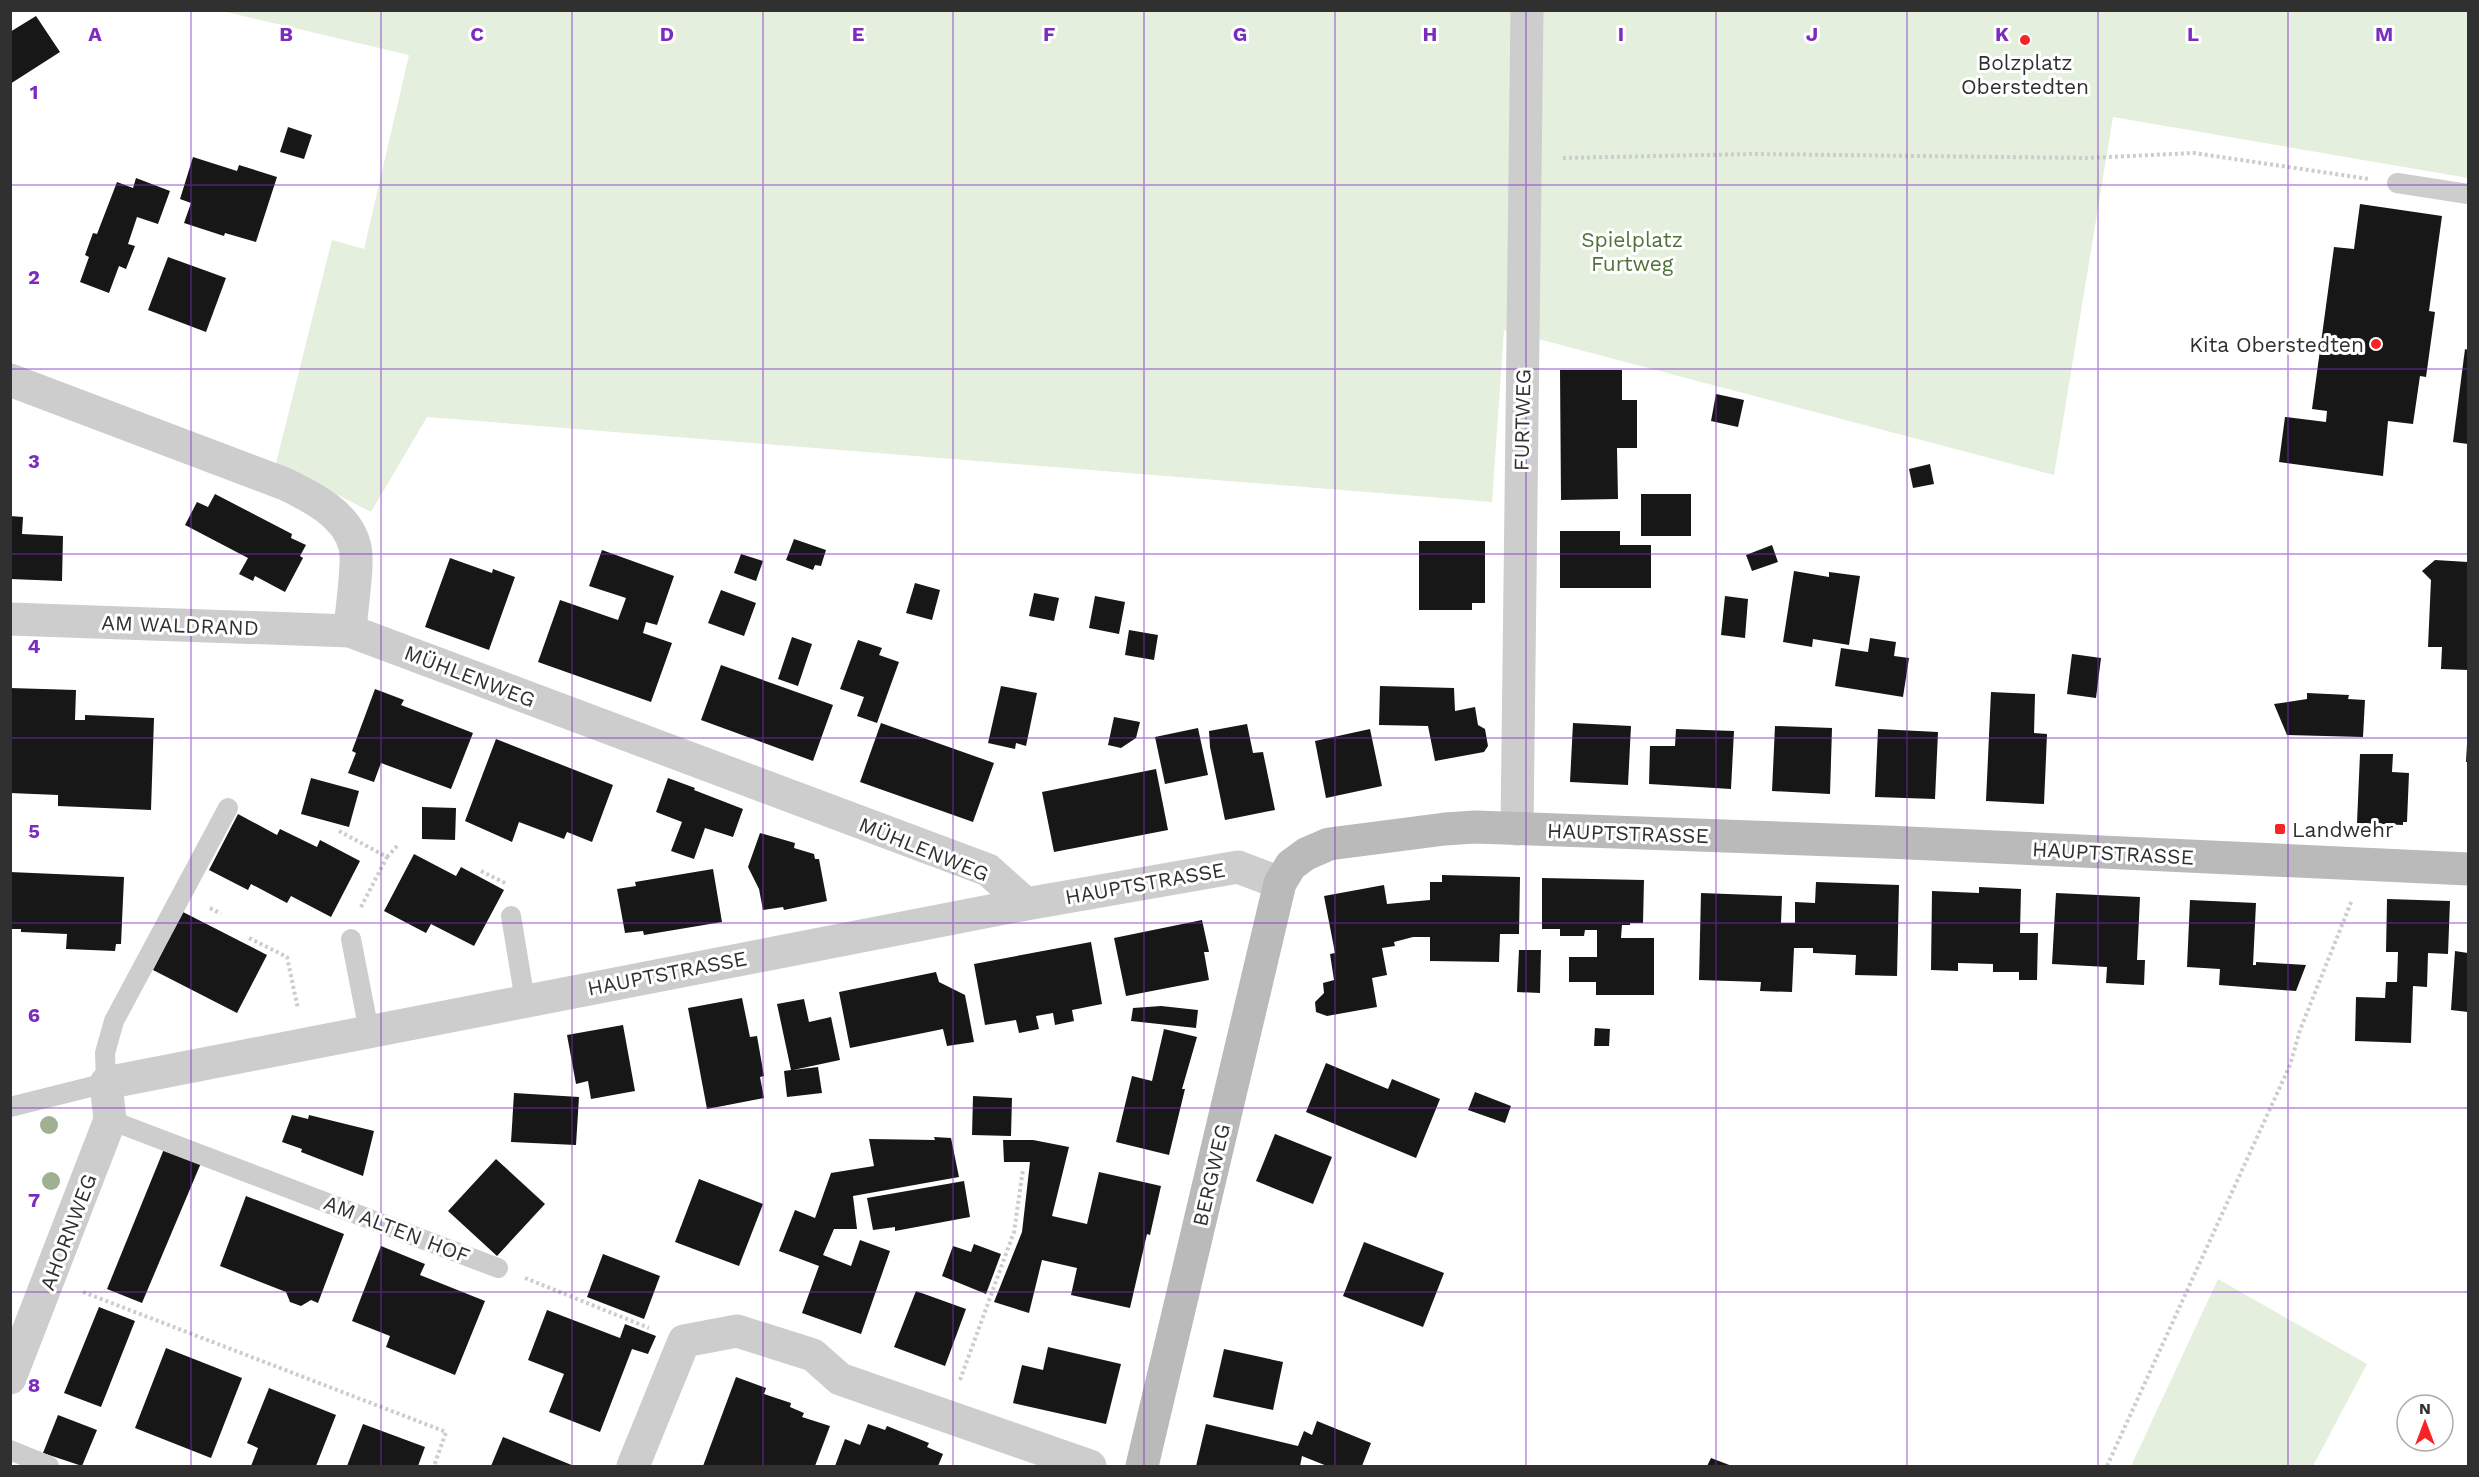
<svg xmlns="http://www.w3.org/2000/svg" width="2479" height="1477" font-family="'Work Sans',sans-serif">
<rect width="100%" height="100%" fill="#fff"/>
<g fill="#e5efdd">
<path d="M 222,11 L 2468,11 L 2468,178 L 2113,117 L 2054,475 L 1504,330 L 1492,502 L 427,417 L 371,512 L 276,463 L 332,240 L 364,249 L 409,55 Z"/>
<path d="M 2218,1279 L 2367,1364 L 2313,1466 L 2131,1466 Z"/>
</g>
<g fill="#171717">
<path d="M 36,16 L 60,52 L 10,84 L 10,32 Z"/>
<path d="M 288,127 L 312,135 L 304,159 L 280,152 Z"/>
<path d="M 193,157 L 237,171 L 239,165 L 277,177 L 256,242 L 225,233 L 224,236 L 184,223 L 191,203 L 180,199 Z"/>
<path d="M 136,178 L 170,191 L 158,224 L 137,217 L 128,244 L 135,246 L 126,269 L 119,266 L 109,293 L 80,282 L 89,257 L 85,255 L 93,233 L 97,234 L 117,182 L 133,188 Z"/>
<path d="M 2360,204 L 2442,216 L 2429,311 L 2435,312 L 2426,377 L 2420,376 L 2413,424 L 2388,421 L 2383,476 L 2279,462 L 2285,417 L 2326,422 L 2327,411 L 2312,409 L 2334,247 L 2354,249 Z"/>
<path d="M 168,257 L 226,278 L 206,332 L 148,310 Z"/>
<path d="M 2465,349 L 2468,350 L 2468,444 L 2453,442 Z"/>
<path d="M 1560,370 L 1622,370 L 1622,400 L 1637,400 L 1637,448 L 1617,448 L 1618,499 L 1561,500 Z"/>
<path d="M 1716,394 L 1744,400 L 1738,427 L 1711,421 Z"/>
<path d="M 1930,464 L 1934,484 L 1913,488 L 1909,469 Z"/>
<path d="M 215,494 L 292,534 L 291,538 L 306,545 L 300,556 L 303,558 L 285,592 L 255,576 L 253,581 L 239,574 L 248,558 L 185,525 L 197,502 L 208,507 Z"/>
<rect x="1641" y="494" width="50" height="42"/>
<path d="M 10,516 L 23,517 L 22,534 L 63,536 L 62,581 L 10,579 Z"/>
<path d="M 1560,531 L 1620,531 L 1620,545 L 1651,545 L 1651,588 L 1560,588 Z"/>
<path d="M 794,539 L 826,550 L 821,566 L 815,565 L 813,570 L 786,560 Z"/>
<path d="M 1419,541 L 1485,541 L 1485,603 L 1472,603 L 1472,610 L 1419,610 Z"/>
<path d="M 1772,545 L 1778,562 L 1752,571 L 1746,555 Z"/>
<path d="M 602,550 L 674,576 L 657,625 L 646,622 L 643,633 L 672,643 L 651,702 L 538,662 L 560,600 L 618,620 L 626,598 L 589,586 Z"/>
<path d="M 741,554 L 763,561 L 756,581 L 734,573 Z"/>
<path d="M 450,558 L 492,573 L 493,569 L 515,577 L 489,650 L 425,627 Z"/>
<path d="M 2435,560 L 2468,562 L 2468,670 L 2441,669 L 2442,647 L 2428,647 L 2431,580 L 2422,571 Z"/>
<path d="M 1794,571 L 1829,577 L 1829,572 L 1860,576 L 1849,645 L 1813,639 L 1812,647 L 1783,642 Z"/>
<path d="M 915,583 L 940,590 L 932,620 L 906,613 Z"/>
<path d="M 721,590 L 756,603 L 744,636 L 708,623 Z"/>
<path d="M 1034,593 L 1059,598 L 1054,621 L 1029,616 Z"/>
<path d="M 1095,596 L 1125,602 L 1119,634 L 1089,628 Z"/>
<path d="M 1725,596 L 1748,599 L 1745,638 L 1721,635 Z"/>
<path d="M 1129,630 L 1158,635 L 1154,660 L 1125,655 Z"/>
<path d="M 792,637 L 812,644 L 798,686 L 778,679 Z"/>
<path d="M 1870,638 L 1896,642 L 1894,656 L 1909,658 L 1903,697 L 1835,686 L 1841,648 L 1868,652 Z"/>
<path d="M 858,640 L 882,648 L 879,655 L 899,662 L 877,723 L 857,716 L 864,697 L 840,689 Z"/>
<path d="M 2072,654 L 2101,658 L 2096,698 L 2067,694 Z"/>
<path d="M 721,665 L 833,705 L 813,761 L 701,720 Z"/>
<path d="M 1001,686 L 1037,693 L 1026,746 L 1016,743 L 1015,749 L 988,743 Z"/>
<path d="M 1380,686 L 1454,688 L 1455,711 L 1475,707 L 1478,725 L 1485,729 L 1488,746 L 1484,752 L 1435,761 L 1428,726 L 1379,725 Z"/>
<path d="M 10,688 L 76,690 L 75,720 L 85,720 L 85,715 L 154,718 L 151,810 L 58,806 L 58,795 L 10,793 Z"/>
<path d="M 375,689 L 404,700 L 401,705 L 473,733 L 451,789 L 381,763 L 374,782 L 348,773 L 356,753 L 352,751 Z"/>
<path d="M 1991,692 L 2035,694 L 2034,733 L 2047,734 L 2044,804 L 1986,801 Z"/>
<path d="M 2307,693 L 2349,695 L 2348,699 L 2365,700 L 2363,737 L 2287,735 L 2274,704 L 2307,699 Z"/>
<path d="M 1114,717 L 1140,722 L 1136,738 L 1121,748 L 1108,745 Z"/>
<path d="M 881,723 L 994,763 L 973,822 L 860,782 Z"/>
<path d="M 1573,723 L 1631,726 L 1628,785 L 1570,782 Z"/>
<path d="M 1247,724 L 1253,753 L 1263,752 L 1275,810 L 1225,820 L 1210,747 L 1209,731 Z"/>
<path d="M 1775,726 L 1832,728 L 1830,794 L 1772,791 Z"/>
<path d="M 1198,728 L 1208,775 L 1165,784 L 1155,737 Z"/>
<path d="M 1370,729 L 1382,786 L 1326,798 L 1315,741 Z"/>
<path d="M 1676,729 L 1734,731 L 1731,789 L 1649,784 L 1650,746 L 1675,746 Z"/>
<path d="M 1878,729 L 1938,732 L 1935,799 L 1875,797 Z"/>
<path d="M 496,739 L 613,785 L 592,842 L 567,832 L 564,839 L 519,822 L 512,842 L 465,821 Z"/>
<path d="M 2467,744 L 2468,744 L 2468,762 L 2466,762 Z"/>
<path d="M 2360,754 L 2393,754 L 2392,772 L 2409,773 L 2407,822 L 2403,822 L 2403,825 L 2357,823 Z"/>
<path d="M 1156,769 L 1168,830 L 1054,852 L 1042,792 Z"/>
<path d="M 311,778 L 359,791 L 349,827 L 301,814 Z"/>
<path d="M 668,778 L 695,788 L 694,790 L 743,809 L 733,837 L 705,828 L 694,859 L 671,851 L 682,822 L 656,812 Z"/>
<path d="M 422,807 L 456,808 L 455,840 L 422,839 Z"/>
<path d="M 238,814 L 277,835 L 280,829 L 317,847 L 320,840 L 360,861 L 331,917 L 291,896 L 287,903 L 251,884 L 248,890 L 209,870 Z"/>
<path d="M 760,833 L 795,843 L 794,848 L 814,854 L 815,859 L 819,859 L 827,901 L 784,910 L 783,907 L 763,910 L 759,889 L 748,867 Z"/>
<path d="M 414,854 L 456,876 L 461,867 L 504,890 L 474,946 L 431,924 L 426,933 L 384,911 Z"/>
<path d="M 713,869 L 722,922 L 644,935 L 643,931 L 625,933 L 617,889 L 636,886 L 635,882 Z"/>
<path d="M 10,872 L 124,877 L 121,944 L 116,944 L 115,951 L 66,949 L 67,934 L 21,932 L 21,929 L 10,929 Z"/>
<path d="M 1442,875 L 1520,877 L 1519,934 L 1500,934 L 1499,962 L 1430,961 L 1430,937 L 1413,937 L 1394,942 L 1395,946 L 1382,948 L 1387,975 L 1372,978 L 1377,1007 L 1327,1016 L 1316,1012 L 1315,1002 L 1324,993 L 1323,983 L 1334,980 L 1330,954 L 1335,953 L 1324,896 L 1384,885 L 1387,904 L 1430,900 L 1430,882 L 1442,882 Z"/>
<path d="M 1542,878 L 1644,880 L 1643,923 L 1630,923 L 1630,925 L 1622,925 L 1621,938 L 1654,938 L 1654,995 L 1596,995 L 1596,982 L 1569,982 L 1569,957 L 1597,957 L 1597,930 L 1585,930 L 1584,936 L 1560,936 L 1560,929 L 1542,929 Z"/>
<path d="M 1816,882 L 1899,885 L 1897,976 L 1855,975 L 1856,955 L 1813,953 L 1813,948 L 1794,948 L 1792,992 L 1760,991 L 1761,982 L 1699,980 L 1701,893 L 1782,896 L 1781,923 L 1795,923 L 1795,902 L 1815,903 Z"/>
<path d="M 1979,887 L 2021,889 L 2020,933 L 2038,933 L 2037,980 L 2019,980 L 2019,972 L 1993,972 L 1993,964 L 1958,963 L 1958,971 L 1931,970 L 1932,891 L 1979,893 Z"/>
<path d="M 2056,893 L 2140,897 L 2137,960 L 2145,960 L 2144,985 L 2106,983 L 2107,967 L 2052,964 Z"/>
<path d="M 2387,899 L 2450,901 L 2448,954 L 2428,953 L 2427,987 L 2413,986 L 2411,1043 L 2355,1041 L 2356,997 L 2385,998 L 2386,982 L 2397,982 L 2398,952 L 2386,952 Z"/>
<path d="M 2190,900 L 2256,903 L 2253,965 L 2256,965 L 2256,962 L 2306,965 L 2296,991 L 2219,985 L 2220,969 L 2187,967 Z"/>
<path d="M 183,912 L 267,955 L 237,1013 L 153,970 Z"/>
<path d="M 1202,920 L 1209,952 L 1204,952 L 1209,980 L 1126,996 L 1114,938 Z"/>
<path d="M 1091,942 L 1102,1004 L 1072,1010 L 1074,1021 L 1055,1025 L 1053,1013 L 1036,1016 L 1039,1029 L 1019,1033 L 1016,1020 L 985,1025 L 974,964 Z"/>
<path d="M 1519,950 L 1541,950 L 1540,993 L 1517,992 Z"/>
<path d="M 2455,951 L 2468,953 L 2468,1012 L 2451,1010 Z"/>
<path d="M 936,972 L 939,982 L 965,995 L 974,1042 L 947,1046 L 943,1029 L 850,1048 L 839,992 Z"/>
<path d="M 742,998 L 750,1037 L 757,1036 L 764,1076 L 760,1077 L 764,1098 L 707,1109 L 688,1008 Z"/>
<path d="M 804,999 L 809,1022 L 831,1017 L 840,1060 L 793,1070 L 818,1067 L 822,1093 L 787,1097 L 784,1071 L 791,1070 L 777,1004 Z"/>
<path d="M 1161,1006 L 1198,1010 L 1196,1028 L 1131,1021 L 1133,1008 Z"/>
<path d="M 623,1025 L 635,1091 L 591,1099 L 588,1081 L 576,1084 L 567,1035 Z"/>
<path d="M 1595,1028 L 1610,1029 L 1609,1046 L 1594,1046 Z"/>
<path d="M 1164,1029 L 1197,1037 L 1182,1089 L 1185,1089 L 1169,1155 L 1116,1142 L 1132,1076 L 1152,1081 Z"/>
<path d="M 1326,1063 L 1388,1089 L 1392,1079 L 1440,1099 L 1416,1158 L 1306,1112 Z"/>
<path d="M 1475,1092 L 1511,1106 L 1505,1123 L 1468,1110 Z"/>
<path d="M 514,1093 L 579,1097 L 576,1145 L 511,1142 Z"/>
<path d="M 973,1096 L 1012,1098 L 1011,1136 L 972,1135 Z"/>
<path d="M 292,1115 L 308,1119 L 309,1115 L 374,1131 L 363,1176 L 301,1152 L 302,1149 L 282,1142 Z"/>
<path d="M 1275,1134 L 1332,1157 L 1313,1204 L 1256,1181 Z"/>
<path d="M 934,1137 L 951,1138 L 959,1177 L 853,1196 L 857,1229 L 834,1229 L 823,1255 L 851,1266 L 860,1240 L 890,1251 L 861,1334 L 802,1313 L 819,1266 L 779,1251 L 795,1210 L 815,1218 L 831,1173 L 874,1166 L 869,1139 L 935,1140 Z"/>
<path d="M 1003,1140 L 1033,1140 L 1069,1147 L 1052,1216 L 1087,1224 L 1099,1172 L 1161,1186 L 1150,1235 L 1147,1234 L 1130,1308 L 1071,1295 L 1077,1268 L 1042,1260 L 1029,1313 L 994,1302 L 1022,1232 L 1030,1162 L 1004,1162 Z"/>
<path d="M 164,1149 L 201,1163 L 142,1303 L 107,1289 Z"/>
<path d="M 496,1159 L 545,1204 L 497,1256 L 448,1211 Z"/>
<path d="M 699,1179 L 763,1204 L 739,1266 L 675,1242 Z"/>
<path d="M 964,1181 L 970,1217 L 895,1231 L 895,1227 L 873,1230 L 867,1198 Z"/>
<path d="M 246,1196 L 344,1234 L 318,1303 L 311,1300 L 301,1306 L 290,1302 L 286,1292 L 220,1266 Z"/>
<path d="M 1364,1242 L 1444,1273 L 1423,1327 L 1343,1296 Z"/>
<path d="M 974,1244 L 1001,1254 L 986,1294 L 942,1276 L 953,1246 L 971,1252 Z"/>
<path d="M 381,1246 L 425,1264 L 420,1275 L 485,1301 L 455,1375 L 386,1347 L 390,1336 L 352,1321 Z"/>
<path d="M 603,1254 L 660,1276 L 644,1319 L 587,1297 Z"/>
<path d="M 916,1291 L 966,1309 L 945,1366 L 894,1347 Z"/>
<path d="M 99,1307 L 135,1321 L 101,1407 L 64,1393 Z"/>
<path d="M 547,1310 L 620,1338 L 625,1324 L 656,1336 L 648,1354 L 632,1349 L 600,1432 L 549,1412 L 564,1374 L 528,1360 Z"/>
<path d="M 1048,1347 L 1121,1364 L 1106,1424 L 1013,1403 L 1022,1365 L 1043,1370 Z"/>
<path d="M 166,1348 L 242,1378 L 211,1458 L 135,1428 Z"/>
<path d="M 1224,1349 L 1283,1362 L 1273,1410 L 1213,1397 Z"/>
<path d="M 736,1377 L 766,1388 L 764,1394 L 791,1403 L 790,1407 L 804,1413 L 802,1417 L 830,1426 L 815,1466 L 703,1466 Z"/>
<path d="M 269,1388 L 336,1415 L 316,1466 L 251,1466 L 258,1448 L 247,1443 Z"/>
<path d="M 58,1415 L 97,1430 L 82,1466 L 43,1453 Z"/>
<path d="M 1317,1421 L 1371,1443 L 1362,1466 L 1327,1466 L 1302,1456 L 1300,1466 L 1196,1466 L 1206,1424 L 1298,1446 L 1304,1431 L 1312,1435 Z"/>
<path d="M 363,1424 L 425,1447 L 418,1466 L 347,1466 Z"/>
<path d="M 868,1424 L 885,1430 L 887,1426 L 929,1443 L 927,1447 L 943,1454 L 938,1466 L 835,1466 L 845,1439 L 860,1445 Z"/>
<path d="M 503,1437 L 574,1466 L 491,1466 Z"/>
<path d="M 1711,1458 L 1732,1466 L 1707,1466 Z"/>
</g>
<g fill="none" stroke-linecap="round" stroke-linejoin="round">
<g stroke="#cdcdcd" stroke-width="4" stroke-dasharray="3 3" stroke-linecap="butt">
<path d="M 1563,158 L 1754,154 L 2088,158 L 2194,153 L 2369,179"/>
<path d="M 339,831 L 387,857 L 360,909"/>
<path d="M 387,857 L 398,845"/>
<path d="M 481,871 L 507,884"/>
<path d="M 210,908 L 221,914"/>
<path d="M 249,938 L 287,957 L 298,1009"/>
<path d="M 525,1278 L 649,1328"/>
<path d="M 83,1292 L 446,1432 L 434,1466"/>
<path d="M 960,1380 L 1014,1232 L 1023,1169"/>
<path d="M 2107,1466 L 2290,1065 L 2300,1030 L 2352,900"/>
</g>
<g stroke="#cdcdcd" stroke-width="20">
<path d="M 2397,183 L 2468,194"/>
<path d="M 511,916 L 525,1001"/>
<path d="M 351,939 L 369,1031"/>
<path d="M 10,1107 L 106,1083 L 105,1053 L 114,1021 L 228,808"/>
<path d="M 110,1120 L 498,1268"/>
<path d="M 10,1450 L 49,1466"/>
</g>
<g stroke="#cdcdcd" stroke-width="33">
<path d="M 10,380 L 285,484 C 312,497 348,515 355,547 C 359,563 351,612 350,631"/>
<path d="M 10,619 L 350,631 L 988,870 L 1026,904"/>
<path d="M 1517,829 L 1527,10"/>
<path d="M 10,1378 L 110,1120 L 106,1083 L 1026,904 L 1238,867 L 1280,883"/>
<path d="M 633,1466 L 684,1341 L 737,1331 L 813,1355 L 840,1379 L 1090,1466"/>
</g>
<path stroke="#bababa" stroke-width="33" d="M 1142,1466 L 1280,883 L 1291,865 L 1306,854 L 1329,844 L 1445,829 L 1475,827 L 1887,842 L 2468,869"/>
</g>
<g fill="#9fb192">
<circle cx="49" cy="1125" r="9"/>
<circle cx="51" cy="1181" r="9"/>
</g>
<path fill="none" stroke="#7b2cbf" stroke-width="1.5" stroke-opacity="0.55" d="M 191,10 L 191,1466M 381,10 L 381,1466M 572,10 L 572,1466M 763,10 L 763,1466M 953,10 L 953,1466M 1144,10 L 1144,1466M 1335,10 L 1335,1466M 1526,10 L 1526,1466M 1716,10 L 1716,1466M 1907,10 L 1907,1466M 2098,10 L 2098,1466M 2288,10 L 2288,1466M 10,185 L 2468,185M 10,369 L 2468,369M 10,554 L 2468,554M 10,738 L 2468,738M 10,923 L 2468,923M 10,1108 L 2468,1108M 10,1292 L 2468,1292"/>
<g fill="#f72325" stroke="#fff" stroke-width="2">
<circle cx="2025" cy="40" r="6"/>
<circle cx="2376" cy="344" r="6"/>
<rect x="2274" y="823" width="12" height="12" rx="3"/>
</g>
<g text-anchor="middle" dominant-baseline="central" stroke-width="6" stroke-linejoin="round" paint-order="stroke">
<g font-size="21" fill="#303030" stroke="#fff">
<text x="2025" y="62">Bolzplatz<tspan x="2025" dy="24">Oberstedten</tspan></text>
<text x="2364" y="344" text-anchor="end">Kita Oberstedten</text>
<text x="2292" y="829" text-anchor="start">Landwehr</text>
</g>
<g font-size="21" fill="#507138" stroke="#fff">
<text x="1632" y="239">Spielplatz<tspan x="1632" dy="24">Furtweg</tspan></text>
</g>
<g font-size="21" fill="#303030" stroke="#fff">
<text transform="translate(1522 420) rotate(-89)">FURTWEG</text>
<text transform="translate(180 625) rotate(2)">AM WALDRAND</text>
<text transform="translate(470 676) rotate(21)">MÜHLENWEG</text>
<text transform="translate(1628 833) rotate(2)">HAUPTSTRASSE</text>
<text transform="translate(924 849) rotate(22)">MÜHLENWEG</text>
<text transform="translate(2113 853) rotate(3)">HAUPTSTRASSE</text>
<text transform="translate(1145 883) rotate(-10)">HAUPTSTRASSE</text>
<text transform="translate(667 973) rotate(-11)">HAUPTSTRASSE</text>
<text transform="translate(1211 1175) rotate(-77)">BERGWEG</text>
<text transform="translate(397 1229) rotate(21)">AM ALTEN HOF</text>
<text transform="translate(68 1232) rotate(-69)">AHORNWEG</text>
</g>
</g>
<g font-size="20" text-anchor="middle" font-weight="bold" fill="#7b2cbf" stroke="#fff" stroke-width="6" stroke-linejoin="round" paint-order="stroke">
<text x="95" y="41">A</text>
<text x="286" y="41">B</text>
<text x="477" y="41">C</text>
<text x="667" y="41">D</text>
<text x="858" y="41">E</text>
<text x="1049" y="41">F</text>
<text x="1240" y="41">G</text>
<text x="1430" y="41">H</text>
<text x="1621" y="41">I</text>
<text x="1812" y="41">J</text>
<text x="2002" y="41">K</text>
<text x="2193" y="41">L</text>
<text x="2384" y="41">M</text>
<text x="34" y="99">1</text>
<text x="34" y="284">2</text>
<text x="34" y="468">3</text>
<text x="34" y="653">4</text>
<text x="34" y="838">5</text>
<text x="34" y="1022">6</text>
<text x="34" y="1207">7</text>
<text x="34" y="1392">8</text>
</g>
<rect width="2479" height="1477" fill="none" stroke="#303030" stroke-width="24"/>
<g transform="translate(2425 1423)"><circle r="28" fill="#ffffff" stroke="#acacac" stroke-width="1.5"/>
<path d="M0-4.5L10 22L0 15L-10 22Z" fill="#f72325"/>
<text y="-9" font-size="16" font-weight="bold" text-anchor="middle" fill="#303030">N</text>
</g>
</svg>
